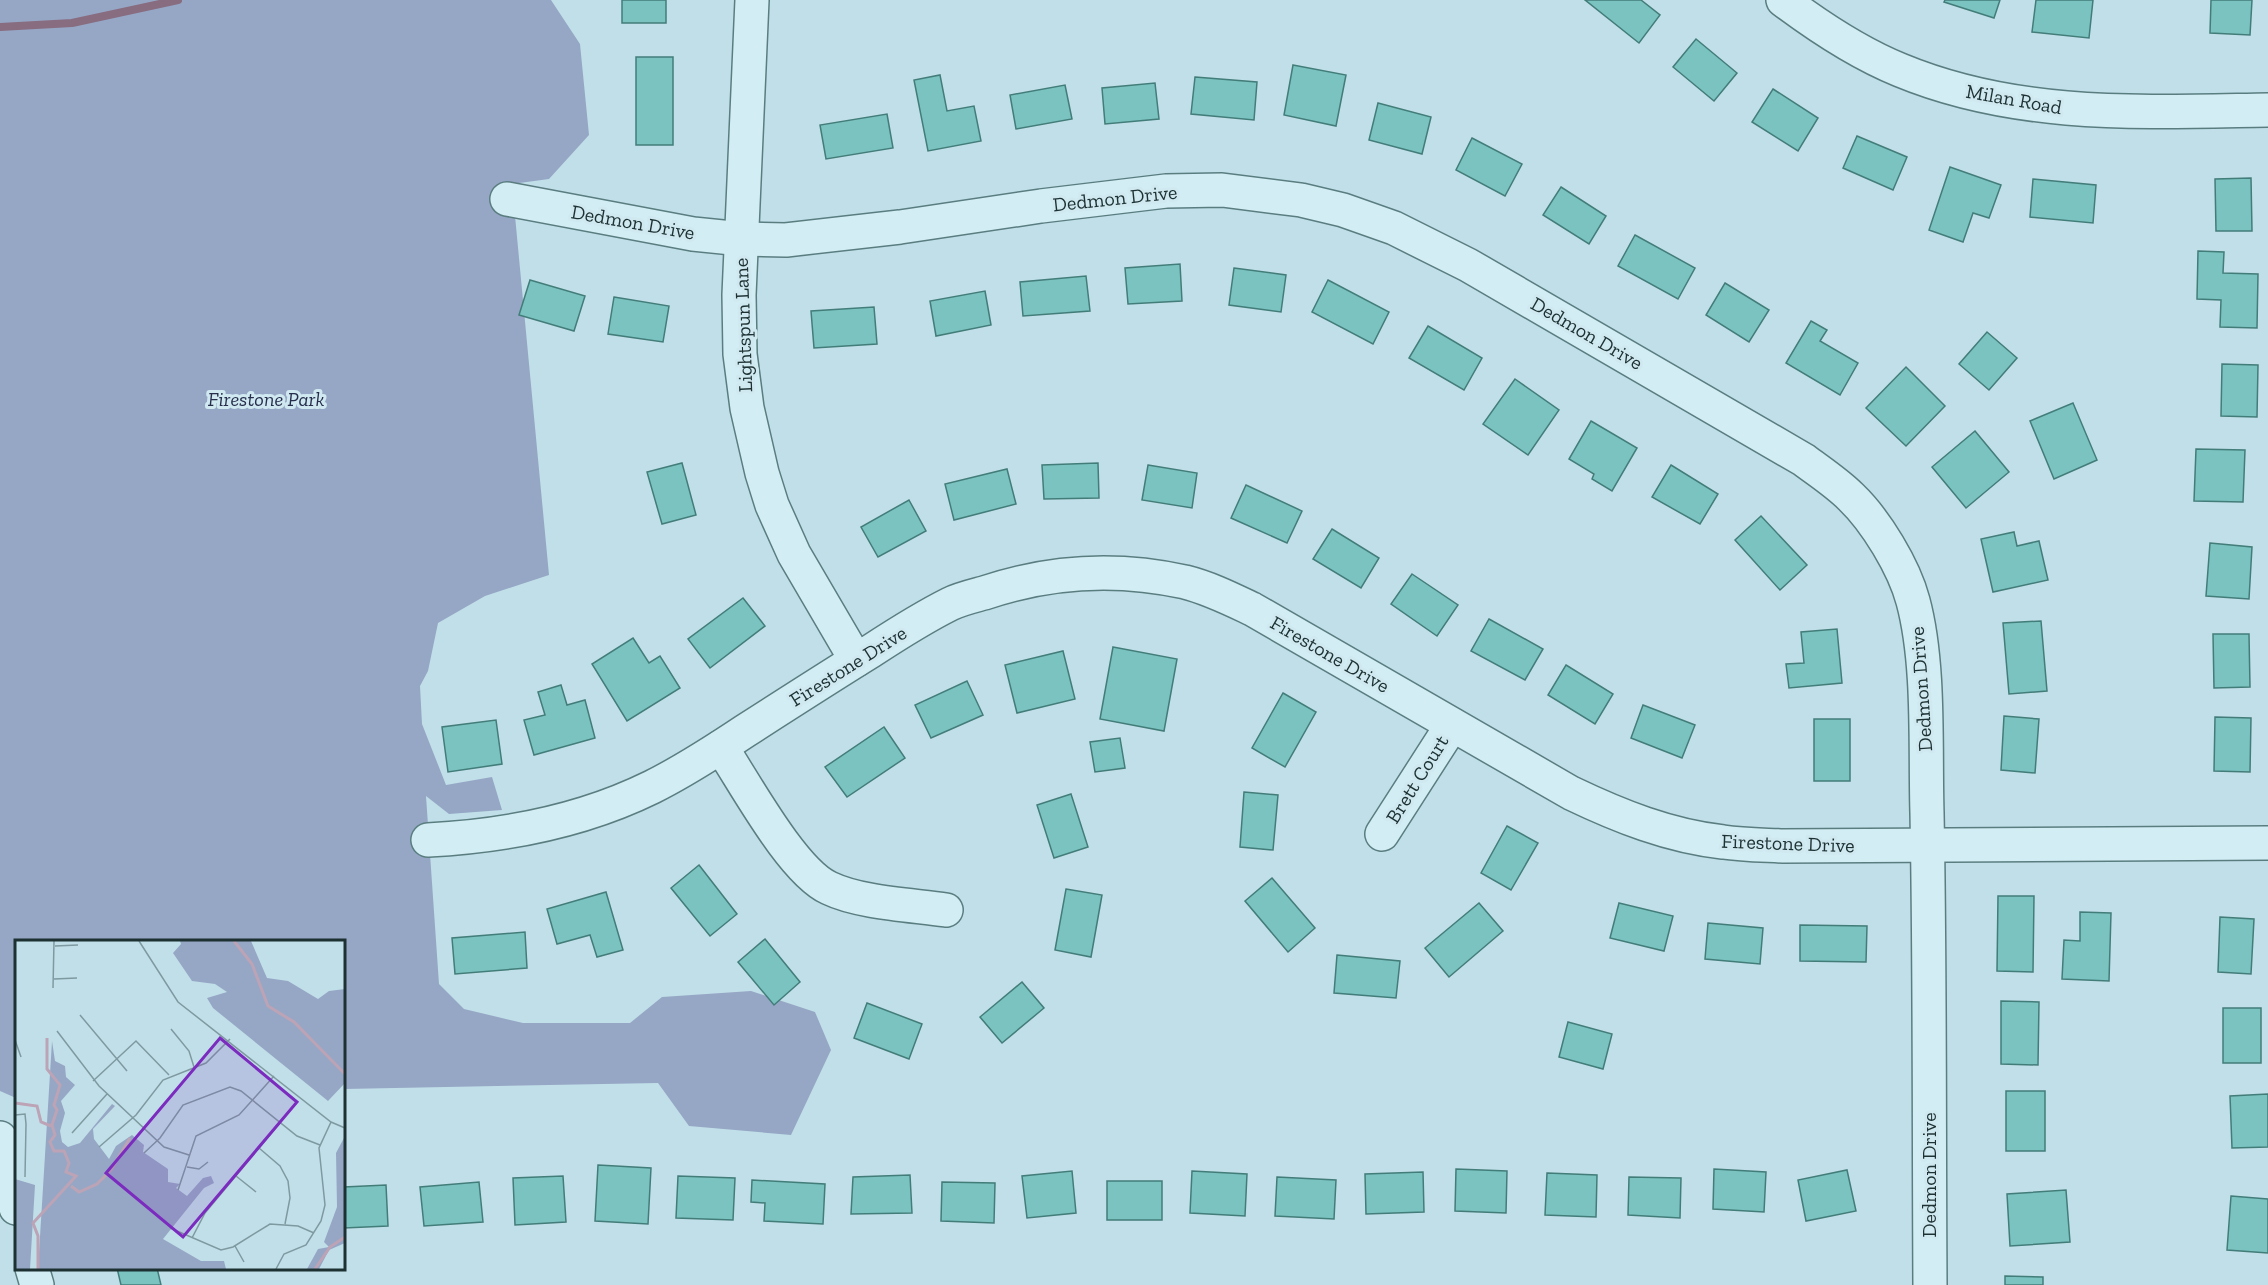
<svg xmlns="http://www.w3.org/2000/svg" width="2268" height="1285" font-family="'Zilla Slab',serif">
<rect width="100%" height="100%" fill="#c1dfe9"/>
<path fill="#96a7c5" d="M 0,0 L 551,0 L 580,44 L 589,135 L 549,179 L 512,184 L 549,575 L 485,596 L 438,623 L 428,671 L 420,686 L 422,724 L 446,785 L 492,777 L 502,810 L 449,814 L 426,796 L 439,984 L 464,1009 L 523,1023 L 630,1023 L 662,997 L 751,991 L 815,1012 L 831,1050 L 791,1135 L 689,1126 L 658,1083 L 344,1089 L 344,942 L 16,942 L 16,1098 L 0,1091 Z"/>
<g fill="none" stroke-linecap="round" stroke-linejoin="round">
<path stroke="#886c80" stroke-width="8" d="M 0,27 L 72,23 L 178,0"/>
</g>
<g fill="#7ac3c0" stroke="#437d79" stroke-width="1.5">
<rect x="622" y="0" width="44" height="23"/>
<path d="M 1585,0 L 1641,0 L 1660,15 L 1639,43 Z"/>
<path d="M 1945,0 L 2000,0 L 1994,18 L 1944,2 Z"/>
<path d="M 2036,0 L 2093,0 L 2089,38 L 2032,32 Z"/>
<path d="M 2211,0 L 2252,0 L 2250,35 L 2210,33 Z"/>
<path d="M 1696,39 L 1737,73 L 1714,101 L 1673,67 Z"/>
<rect x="636" y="57" width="37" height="88"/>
<path d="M 1293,65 L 1346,75 L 1336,126 L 1284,115 Z"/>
<path d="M 940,75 L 947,111 L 974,106 L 981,141 L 928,151 L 914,80 Z"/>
<path d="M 1195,77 L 1257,82 L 1254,120 L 1191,114 Z"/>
<path d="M 1155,83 L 1159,119 L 1105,124 L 1102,88 Z"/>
<path d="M 1065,85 L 1072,119 L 1016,129 L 1010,95 Z"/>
<path d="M 1773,89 L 1818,118 L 1798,151 L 1752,122 Z"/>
<path d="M 1378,103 L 1431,117 L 1422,154 L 1369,140 Z"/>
<path d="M 887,114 L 893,148 L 826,159 L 820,125 Z"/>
<path d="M 1857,136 L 1907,157 L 1893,190 L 1843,168 Z"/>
<path d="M 1472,138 L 1522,164 L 1505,196 L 1456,170 Z"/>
<path d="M 1950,167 L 2001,185 L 1989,218 L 1973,213 L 1963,242 L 1929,230 Z"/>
<path d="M 2251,178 L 2252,231 L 2216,231 L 2215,179 Z"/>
<path d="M 2033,179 L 2096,185 L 2093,223 L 2030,217 Z"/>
<path d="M 1561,187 L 1606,216 L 1589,244 L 1543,215 Z"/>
<path d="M 1635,235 L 1695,268 L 1678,299 L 1618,266 Z"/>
<path d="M 2198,251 L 2224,252 L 2223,273 L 2258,274 L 2257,328 L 2220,327 L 2221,300 L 2197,299 Z"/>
<path d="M 1180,264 L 1182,301 L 1128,304 L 1125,268 Z"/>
<path d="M 1234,268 L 1286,275 L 1281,312 L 1229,305 Z"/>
<path d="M 1086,276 L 1090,311 L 1023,316 L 1020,282 Z"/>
<path d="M 530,280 L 585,296 L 574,331 L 519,315 Z"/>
<path d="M 1328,280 L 1389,312 L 1373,344 L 1312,312 Z"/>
<path d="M 1725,283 L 1769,310 L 1749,342 L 1706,315 Z"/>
<path d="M 985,291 L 991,325 L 936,336 L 930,301 Z"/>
<path d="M 614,297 L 669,306 L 663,342 L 608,334 Z"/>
<path d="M 874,307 L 877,344 L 814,348 L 811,311 Z"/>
<path d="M 1811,321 L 1827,330 L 1820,341 L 1858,363 L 1840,395 L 1786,363 Z"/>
<path d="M 1428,326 L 1482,358 L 1464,390 L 1409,358 Z"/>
<path d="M 1987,332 L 2017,358 L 1989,390 L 1959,364 Z"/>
<path d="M 2222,364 L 2258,365 L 2257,417 L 2221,416 Z"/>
<path d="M 1906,367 L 1945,406 L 1906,446 L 1866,408 Z"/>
<path d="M 1515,379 L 1559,410 L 1528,455 L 1483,424 Z"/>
<path d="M 2073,403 L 2097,460 L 2054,479 L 2030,421 Z"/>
<path d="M 1591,421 L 1637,448 L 1612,491 L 1592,479 L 1594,474 L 1569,459 Z"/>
<path d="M 1975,431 L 2009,472 L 1966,508 L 1932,467 Z"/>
<path d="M 2196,449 L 2245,450 L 2243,502 L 2194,501 Z"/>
<path d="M 682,463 L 696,515 L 662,524 L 647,472 Z"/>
<path d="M 1098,463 L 1099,498 L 1044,499 L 1042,465 Z"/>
<path d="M 1148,465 L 1197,473 L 1192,508 L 1142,500 Z"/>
<path d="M 1671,465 L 1718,494 L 1700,524 L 1652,497 Z"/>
<path d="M 1007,469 L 1016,504 L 954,520 L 945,484 Z"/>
<path d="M 1246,485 L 1302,511 L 1287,543 L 1231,518 Z"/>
<path d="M 909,500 L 926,531 L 878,557 L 861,527 Z"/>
<path d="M 1761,516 L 1807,565 L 1780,590 L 1735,540 Z"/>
<path d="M 1332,529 L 1379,558 L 1361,588 L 1313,559 Z"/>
<path d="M 2014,532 L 2017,546 L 2039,541 L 2048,580 L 1993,592 L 1981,539 Z"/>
<path d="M 2210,543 L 2252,547 L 2249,599 L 2206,596 Z"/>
<path d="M 1412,574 L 1458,605 L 1437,636 L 1391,604 Z"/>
<path d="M 743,598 L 765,626 L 710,668 L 688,639 Z"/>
<path d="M 1489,619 L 1543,649 L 1525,680 L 1471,651 Z"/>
<path d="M 2041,621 L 2047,691 L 2009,694 L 2003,623 Z"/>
<path d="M 1837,629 L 1842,683 L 1789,688 L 1786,664 L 1804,663 L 1801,632 Z"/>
<path d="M 2213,634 L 2249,634 L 2250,687 L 2214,688 Z"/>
<path d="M 633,638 L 649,663 L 660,656 L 680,688 L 627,721 L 592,664 Z"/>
<path d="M 1113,647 L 1177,659 L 1164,731 L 1100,719 Z"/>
<path d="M 1063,651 L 1075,699 L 1017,713 L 1005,665 Z"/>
<path d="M 1566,665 L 1613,694 L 1595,724 L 1548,695 Z"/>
<path d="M 967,681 L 983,715 L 931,738 L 915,705 Z"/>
<path d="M 561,685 L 567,705 L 585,700 L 595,738 L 534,755 L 524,720 L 545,715 L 538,692 Z"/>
<path d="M 1283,693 L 1316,712 L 1285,767 L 1252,748 Z"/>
<path d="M 1643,705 L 1695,725 L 1682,758 L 1631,738 Z"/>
<path d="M 2004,716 L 2039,719 L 2035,773 L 2001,770 Z"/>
<path d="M 2215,717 L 2251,718 L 2250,772 L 2214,771 Z"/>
<rect x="1814" y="719" width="36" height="62"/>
<path d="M 496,720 L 502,764 L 448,772 L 442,727 Z"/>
<path d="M 884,727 L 905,758 L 847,797 L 825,767 Z"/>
<path d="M 1120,738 L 1125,768 L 1095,772 L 1090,742 Z"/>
<path d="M 1244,792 L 1278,795 L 1273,850 L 1240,847 Z"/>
<path d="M 1071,794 L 1088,847 L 1054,858 L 1037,805 Z"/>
<path d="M 1507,826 L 1538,843 L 1511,890 L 1481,873 Z"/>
<path d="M 699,865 L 737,914 L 710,936 L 671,888 Z"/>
<path d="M 1272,878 L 1315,928 L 1288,952 L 1245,901 Z"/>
<path d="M 1066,889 L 1102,895 L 1091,957 L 1055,950 Z"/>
<path d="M 606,892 L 623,950 L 597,957 L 590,935 L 557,944 L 547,909 Z"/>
<path d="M 1998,896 L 2034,896 L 2033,972 L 1997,971 Z"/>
<path d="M 1479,903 L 1503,931 L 1449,977 L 1425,948 Z"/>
<path d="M 1619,903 L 1673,916 L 1664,951 L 1610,938 Z"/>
<path d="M 2080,912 L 2111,913 L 2109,981 L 2062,979 L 2064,940 L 2080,941 Z"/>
<path d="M 2220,917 L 2254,919 L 2251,974 L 2218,972 Z"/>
<path d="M 1708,923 L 1763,928 L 1760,964 L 1705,959 Z"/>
<path d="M 1800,925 L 1867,926 L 1866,962 L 1800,961 Z"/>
<path d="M 525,932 L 527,968 L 455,974 L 452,938 Z"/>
<path d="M 765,939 L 800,982 L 774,1005 L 738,962 Z"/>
<path d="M 1337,955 L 1400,961 L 1396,998 L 1334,993 Z"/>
<path d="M 1022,982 L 1044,1008 L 1002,1043 L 980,1017 Z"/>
<path d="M 2001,1001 L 2039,1002 L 2038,1065 L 2001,1064 Z"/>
<path d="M 867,1003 L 922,1024 L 909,1059 L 854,1038 Z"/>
<rect x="2223" y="1008" width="38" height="55"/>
<path d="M 1568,1022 L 1612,1034 L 1603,1069 L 1559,1057 Z"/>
<rect x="2006" y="1091" width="39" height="60"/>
<path d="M 2268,1094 L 2268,1147 L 2232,1148 L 2230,1096 Z"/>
<path d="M 598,1165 L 651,1168 L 648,1224 L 595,1221 Z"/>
<path d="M 1456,1169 L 1507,1171 L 1506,1213 L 1455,1211 Z"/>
<path d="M 1714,1169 L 1766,1172 L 1764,1212 L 1713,1209 Z"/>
<path d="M 1847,1170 L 1856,1211 L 1806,1221 L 1798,1180 Z"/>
<path d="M 1072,1171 L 1076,1213 L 1027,1218 L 1022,1176 Z"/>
<path d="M 1192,1171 L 1247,1174 L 1245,1216 L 1190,1213 Z"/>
<path d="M 1423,1172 L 1424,1212 L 1366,1214 L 1365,1174 Z"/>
<path d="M 1547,1173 L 1597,1175 L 1596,1217 L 1545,1215 Z"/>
<path d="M 910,1175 L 912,1213 L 851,1214 L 853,1177 Z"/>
<path d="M 563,1176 L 566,1222 L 515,1225 L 513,1178 Z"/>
<path d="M 678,1176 L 735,1178 L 733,1220 L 676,1218 Z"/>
<path d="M 1277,1177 L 1336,1180 L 1334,1219 L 1275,1216 Z"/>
<path d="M 1629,1177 L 1681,1178 L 1680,1218 L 1628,1215 Z"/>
<path d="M 752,1180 L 825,1184 L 823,1224 L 764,1221 L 765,1203 L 751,1202 Z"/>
<rect x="1107" y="1181" width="55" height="39"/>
<path d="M 479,1182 L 483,1222 L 424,1226 L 420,1187 Z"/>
<path d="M 942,1182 L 995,1183 L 994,1223 L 941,1221 Z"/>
<path d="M 386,1185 L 388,1226 L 344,1228 L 344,1187 Z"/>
<path d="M 2066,1190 L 2070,1242 L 2010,1246 L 2007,1194 Z"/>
<path d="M 2231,1196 L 2268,1199 L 2268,1253 L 2227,1250 Z"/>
<path d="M 117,1268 L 157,1268 L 161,1285 L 121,1285 Z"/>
<path d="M 2005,1276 L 2043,1277 L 2043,1285 L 2005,1285 Z"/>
</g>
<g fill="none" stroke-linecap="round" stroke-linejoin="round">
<g stroke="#5a7e80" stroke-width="36">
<g id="minor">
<path d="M 752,0 L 739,295 L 740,354 L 747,408 L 762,473 L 772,505 L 794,554 L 856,660"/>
<path d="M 1783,0 C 1819,27 1858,53 1900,70 C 2018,119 2144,112 2268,110"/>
<path d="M 507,199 L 693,234 L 742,239 L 786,240 L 900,227 L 1041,206 L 1166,191 L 1222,190 L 1301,200 L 1343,210 L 1394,228 L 1468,265 L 1804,460 C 1820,472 1837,483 1851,497 C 1876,521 1904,567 1913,601 C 1930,664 1925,748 1927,813 C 1930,970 1929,1128 1930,1285"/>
<path d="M 721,747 C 745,783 792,871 829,888 C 860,903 912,905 946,910"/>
<path d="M 1382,834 L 1452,725"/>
<path d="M 428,840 C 506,836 581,822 652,787 C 684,771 715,751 745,731 C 787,704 829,677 871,651 C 897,634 922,618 950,604 C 960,599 973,596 984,593 C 1049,571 1117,567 1185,582 C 1209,588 1231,599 1252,609 L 1571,793 C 1619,816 1669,836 1723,842 C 1743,845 1763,845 1783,846 L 2268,843"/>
<path d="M 0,1138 L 16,1208"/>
<path d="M 32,1268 L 37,1285"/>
</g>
</g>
<use href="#minor" stroke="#d3edf5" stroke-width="33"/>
</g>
<g text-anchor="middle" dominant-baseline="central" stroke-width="6" stroke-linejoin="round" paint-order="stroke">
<g font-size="20" fill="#1d3132" stroke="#d0e9f1">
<text transform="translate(2014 99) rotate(10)">Milan Road</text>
<text transform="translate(1115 198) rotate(-6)">Dedmon Drive</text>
<text transform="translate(633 222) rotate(10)">Dedmon Drive</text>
<text transform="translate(743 325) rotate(-92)">Lightspun Lane</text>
<text transform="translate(1587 333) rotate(30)">Dedmon Drive</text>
<text transform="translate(1330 654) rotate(30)">Firestone Drive</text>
<text transform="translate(848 666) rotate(-32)">Firestone Drive</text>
<text transform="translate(1921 689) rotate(-94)">Dedmon Drive</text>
<text transform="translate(1417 779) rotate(-58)">Brett Court</text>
<text transform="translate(1788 843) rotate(2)">Firestone Drive</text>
<text transform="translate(1929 1175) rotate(-90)">Dedmon Drive</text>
</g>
<g font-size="20" font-style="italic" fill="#262e4c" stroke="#d0e9f1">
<text x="266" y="399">Firestone Park</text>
</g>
</g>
<g transform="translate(15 940)">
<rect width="330" height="330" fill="#c1dfe9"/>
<path d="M 165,1 L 236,1 L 252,38 L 273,41 L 303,59 L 314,51 L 330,49 L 330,143 L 313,161 L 198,68 L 192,58 L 212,52 L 200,44 L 177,41 L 158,13 L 166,4 ZM 37,101 L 40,121 L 50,126 L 51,137 L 60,145 L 46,161 L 50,173 L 45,191 L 47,202 L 53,207 L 65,203 L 97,164 L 100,166 L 78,189 L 79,199 L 94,219 L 101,206 L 117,195 L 129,205 L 128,212 L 153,229 L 153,242 L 165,244 L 161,248 L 172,256 L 188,238 L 196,236 L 199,243 L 189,248 L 148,299 L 186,321 L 209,321 L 211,329 L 23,329 ZM 330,196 L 330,303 L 314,310 L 304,329 L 292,329 L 303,309 L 314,307 L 309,302 L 322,267 L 321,213 ZM 0,239 L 20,245 L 15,329 L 0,329 Z" fill="#96a7c5"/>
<path fill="none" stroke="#bca3b6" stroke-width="3" d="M 219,1 L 237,24 L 253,66 L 279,82 L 330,134M 0,163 L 22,166 L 26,182 L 36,186M 56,246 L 64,252 L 82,244 L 96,230 L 115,198M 23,329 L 23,296 L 18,283 L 61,236 L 51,232 L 54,223 L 49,211 L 39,211 L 35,202 L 40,195 L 37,185 L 42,170 L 39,165 L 45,145 L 32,129 L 32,98M 300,329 L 315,307 L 330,297"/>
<path fill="none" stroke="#7f99a0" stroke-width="1.5" d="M 124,1 L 163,62 L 316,182 L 330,188M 40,6 L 63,5M 39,39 L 62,38M 38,48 L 39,1M 65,75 L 112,131M 156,89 L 174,111 L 179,127M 42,91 L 84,146 L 149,207 L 174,215M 0,100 L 6,117M 78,141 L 121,101 L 154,135M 0,175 L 10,174 L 11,184 L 10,237M 57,193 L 92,154M 84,207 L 121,175 L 148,140 L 191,123 L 215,99M 244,208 L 265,226 L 273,241 L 275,258 L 270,284M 129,213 L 145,198 L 168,165 L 215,147 L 226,151 L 282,196 L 305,205M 172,227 L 184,229 L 193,222M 221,236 L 241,252M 163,250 L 181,196 L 224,175 L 259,136M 155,288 L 206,310 L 218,307 L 255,284 L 283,286 L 299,293M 177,298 L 190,273 L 265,183M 220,306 L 229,322M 261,329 L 269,314 L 291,305 L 306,281 L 310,265 L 304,208 L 316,182"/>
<path fill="#7b2cbf" fill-opacity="0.15" stroke="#7b2cbf" stroke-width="3" d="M 205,98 L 282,162 L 168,297 L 91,233 Z"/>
<rect width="330" height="330" fill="none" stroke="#1d3132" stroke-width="3"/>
</g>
</svg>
